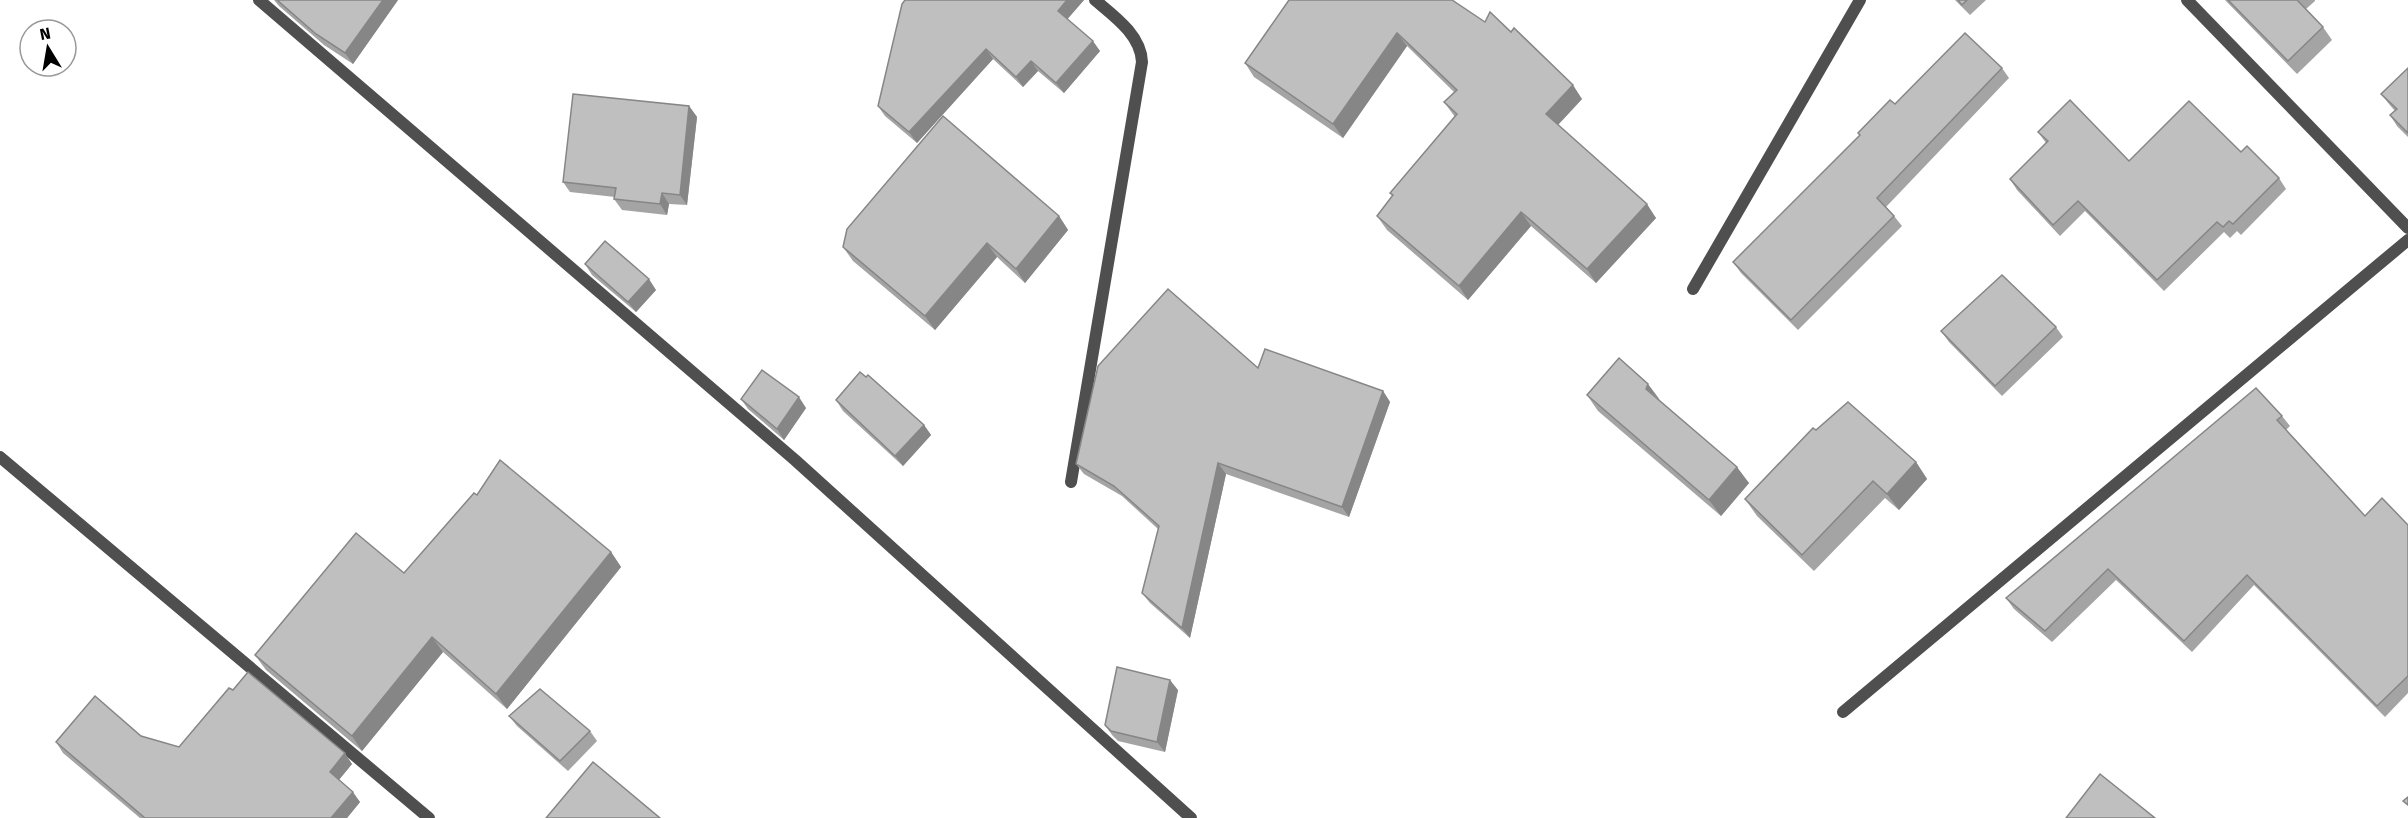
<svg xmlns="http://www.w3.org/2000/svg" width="2408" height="818" font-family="'Fira Sans',sans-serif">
<rect width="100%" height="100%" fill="#fff"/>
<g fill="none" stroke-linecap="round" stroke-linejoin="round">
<g stroke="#4f4f4f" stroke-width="12">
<path d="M 259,0 L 795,460 L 1191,818"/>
<path d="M 2187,0 L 2408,228"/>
<path d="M 1693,289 L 1860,0"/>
<path d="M 0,457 L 429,818"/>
<path d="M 1071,482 L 1142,62 C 1141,35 1114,16 1095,0"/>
<path d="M 1843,712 L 2408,240"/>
</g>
</g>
<g fill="#a4a4a4">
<path d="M 274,0 L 398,0 L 353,64 L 324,45 L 279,6 Z"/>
<path d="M 905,0 L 1084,0 L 1067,19 L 1100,51 L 1064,93 L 1038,71 L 1023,87 L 993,59 L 917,143 L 885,116 L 878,106 Z"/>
<path d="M 1452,0 L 1582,99 L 1558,125 L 1656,218 L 1596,283 L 1531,226 L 1468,300 L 1387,230 L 1377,216 L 1392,196 L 1390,193 L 1455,117 L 1444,102 L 1454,92 L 1407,46 L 1343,138 L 1254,77 L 1245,63 Z"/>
<path d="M 1955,0 L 1986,0 L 1970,15 Z"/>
<path d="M 2225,0 L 2315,0 L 2315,1 L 2306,9 L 2323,27 L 2332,40 L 2297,74 Z"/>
<path d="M 2002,68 L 2009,78 L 1886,207 L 1894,216 L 1902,226 L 1798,330 L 1741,273 L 1733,262 L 1860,135 L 1858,133 L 1895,104 Z"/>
<path d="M 2408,68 L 2408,137 L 2397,126 L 2390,115 L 2395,111 L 2389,104 L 2381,94 Z"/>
<path d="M 689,106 L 697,117 L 687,205 L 669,204 L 667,215 L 622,210 L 614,199 L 615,197 L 570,192 L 563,182 Z"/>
<path d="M 2038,132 L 2129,161 L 2241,152 L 2279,178 L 2286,189 L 2241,235 L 2237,231 L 2230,238 L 2224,232 L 2164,291 L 2085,211 L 2060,236 L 2017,190 L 2010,179 L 2046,143 Z"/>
<path d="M 1059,216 L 1068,230 L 1025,283 L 997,257 L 935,330 L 853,261 L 843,247 Z"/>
<path d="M 585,264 L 656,290 L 636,312 L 592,275 Z"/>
<path d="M 2056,327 L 2063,337 L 2002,396 L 1949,342 L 1941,331 Z"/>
<path d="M 1258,368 L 1383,391 L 1390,402 L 1349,517 L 1226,474 L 1190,638 L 1150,603 L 1142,593 L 1158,529 L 1122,496 L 1084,474 L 1076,464 Z"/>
<path d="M 866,377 L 924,425 L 931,435 L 903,466 L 843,411 L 836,400 Z"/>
<path d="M 1587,395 L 1660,401 L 1749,483 L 1721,516 L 1598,411 Z"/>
<path d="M 741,399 L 806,408 L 784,440 L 748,409 Z"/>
<path d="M 2282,416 L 2290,426 L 2286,430 L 2365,516 L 2408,525 L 2408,693 L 2385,717 L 2254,585 L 2192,652 L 2116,580 L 2052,642 L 2014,609 L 2006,598 Z"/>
<path d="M 1916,462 L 1927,479 L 1899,510 L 1885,498 L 1814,571 L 1757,516 L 1745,499 Z"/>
<path d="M 477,495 L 611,552 L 621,567 L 507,709 L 443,652 L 362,751 L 266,670 L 255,655 L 404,573 Z"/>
<path d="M 233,690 L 352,764 L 339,780 L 360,802 L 347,818 L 140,818 L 63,753 L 56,742 L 141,736 L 179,747 Z"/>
<path d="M 1178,690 L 1165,752 L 1118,741 L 1112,735 L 1105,725 Z"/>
<path d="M 509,716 L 590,731 L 597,741 L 568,771 L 517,726 Z"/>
</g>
<g fill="#868686">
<path d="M 383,0 L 398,0 L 353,64 L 345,53 Z"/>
<path d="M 1067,0 L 1084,0 L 1065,22 L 1058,11 Z"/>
<path d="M 1397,33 L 1407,46 L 1343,138 L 1333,124 Z"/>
<path d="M 1093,41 L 1100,51 L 1064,93 L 1056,83 Z"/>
<path d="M 986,49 L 993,59 L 917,143 L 909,132 Z"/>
<path d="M 1031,61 L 1038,71 L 1023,87 L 1016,77 Z"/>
<path d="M 1573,85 L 1582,99 L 1555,128 L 1546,114 Z"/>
<path d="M 689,106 L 697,117 L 687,205 L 680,195 Z"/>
<path d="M 662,193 L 669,204 L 667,215 L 660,204 Z"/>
<path d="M 1647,204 L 1656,218 L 1596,283 L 1587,269 Z"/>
<path d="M 1521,212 L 1531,226 L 1468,300 L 1459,286 Z"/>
<path d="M 1059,216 L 1068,230 L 1025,283 L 1016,269 Z"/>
<path d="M 987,243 L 997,257 L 935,330 L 925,316 Z"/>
<path d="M 649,279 L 656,290 L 636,312 L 628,302 Z"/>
<path d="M 1648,384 L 1660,400 L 1646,389 Z"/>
<path d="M 1383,391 L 1390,402 L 1349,517 L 1342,507 Z"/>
<path d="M 799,397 L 806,408 L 784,440 L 777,429 Z"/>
<path d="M 924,425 L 931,435 L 903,466 L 895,456 Z"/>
<path d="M 1916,462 L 1927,479 L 1899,510 L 1887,494 Z"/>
<path d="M 1218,463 L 1226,474 L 1190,638 L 1182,628 Z"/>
<path d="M 1737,467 L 1749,483 L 1721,516 L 1709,500 Z"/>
<path d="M 611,552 L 621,567 L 507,709 L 496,694 Z"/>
<path d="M 432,637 L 443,652 L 362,751 L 352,736 Z"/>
<path d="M 1170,680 L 1178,690 L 1165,752 L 1157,742 Z"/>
<path d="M 345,753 L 352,764 L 337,782 L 330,772 Z"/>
<path d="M 353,792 L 360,802 L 347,818 L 331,818 Z"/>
</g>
<g fill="#bfbfbf" stroke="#868686" stroke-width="1.5">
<path d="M 277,0 L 383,0 L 345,53 L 316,34 Z"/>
<path d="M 905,0 L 1067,0 L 1058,11 L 1093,41 L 1056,83 L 1031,61 L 1016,77 L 986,49 L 909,132 L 878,106 L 902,4 Z"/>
<path d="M 1289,0 L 1452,0 L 1485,22 L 1490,12 L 1511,32 L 1514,28 L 1573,85 L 1546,114 L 1647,204 L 1587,269 L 1521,212 L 1459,286 L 1377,216 L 1393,195 L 1390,193 L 1457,114 L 1444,102 L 1457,90 L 1397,33 L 1333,124 L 1245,63 Z"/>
<path d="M 1958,0 L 1967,0 L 1962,5 Z"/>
<path d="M 2228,0 L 2297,0 L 2323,27 L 2288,61 Z"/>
<path d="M 1965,33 L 2002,68 L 1877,198 L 1894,216 L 1791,320 L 1733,262 L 1860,135 L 1858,133 L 1890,100 L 1895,104 Z"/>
<path d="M 2408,68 L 2408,133 L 2390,115 L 2397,109 L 2381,94 Z"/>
<path d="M 573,94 L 689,106 L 680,195 L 662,193 L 660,204 L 614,199 L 616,188 L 563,182 Z"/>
<path d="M 2070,100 L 2129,161 L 2189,101 L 2241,152 L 2247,146 L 2279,178 L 2233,224 L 2229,221 L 2223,227 L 2217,222 L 2157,280 L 2078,201 L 2053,225 L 2010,179 L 2048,141 L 2038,132 Z"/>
<path d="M 943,116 L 1059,216 L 1016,269 L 987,243 L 925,316 L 843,247 L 847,229 Z"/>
<path d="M 605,241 L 649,279 L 628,302 L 585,264 Z"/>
<path d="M 2002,275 L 2056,327 L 1995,386 L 1941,331 Z"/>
<path d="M 1168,289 L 1258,368 L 1265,349 L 1383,391 L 1342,507 L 1218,463 L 1182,628 L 1142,593 L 1159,526 L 1114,486 L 1076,464 L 1098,366 Z"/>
<path d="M 1619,358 L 1648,384 L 1646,389 L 1737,467 L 1709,500 L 1587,395 Z"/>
<path d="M 762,370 L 799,397 L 777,429 L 741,399 Z"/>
<path d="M 860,372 L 866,377 L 868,375 L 924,425 L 895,456 L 836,400 Z"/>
<path d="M 2256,388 L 2282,416 L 2277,420 L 2365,516 L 2382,498 L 2408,525 L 2408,676 L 2377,706 L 2247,575 L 2184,641 L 2108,569 L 2045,631 L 2006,598 Z"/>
<path d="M 1848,402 L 1916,462 L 1887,494 L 1873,481 L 1802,555 L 1745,499 L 1813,428 L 1816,430 Z"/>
<path d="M 500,460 L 611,552 L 496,694 L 432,637 L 352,736 L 255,655 L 356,533 L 404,573 L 474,493 L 477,495 Z"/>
<path d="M 1117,667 L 1170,680 L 1157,742 L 1111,731 L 1105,725 Z"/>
<path d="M 248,672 L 345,753 L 330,772 L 353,792 L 331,818 L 145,818 L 56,742 L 95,696 L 141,736 L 179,747 L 229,688 L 233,690 Z"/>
<path d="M 540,689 L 590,731 L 560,761 L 509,716 Z"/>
<path d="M 593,762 L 660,818 L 546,818 Z"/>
<path d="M 2100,774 L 2155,818 L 2066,818 Z"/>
<path d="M 2408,797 L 2408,805 L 2403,801 Z"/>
</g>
<g transform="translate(48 48) rotate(349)"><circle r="28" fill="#ffffff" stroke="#999999" stroke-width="1.5"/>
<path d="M0-4.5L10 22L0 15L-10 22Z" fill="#000000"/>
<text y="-9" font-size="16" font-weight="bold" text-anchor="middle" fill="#000000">N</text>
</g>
</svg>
